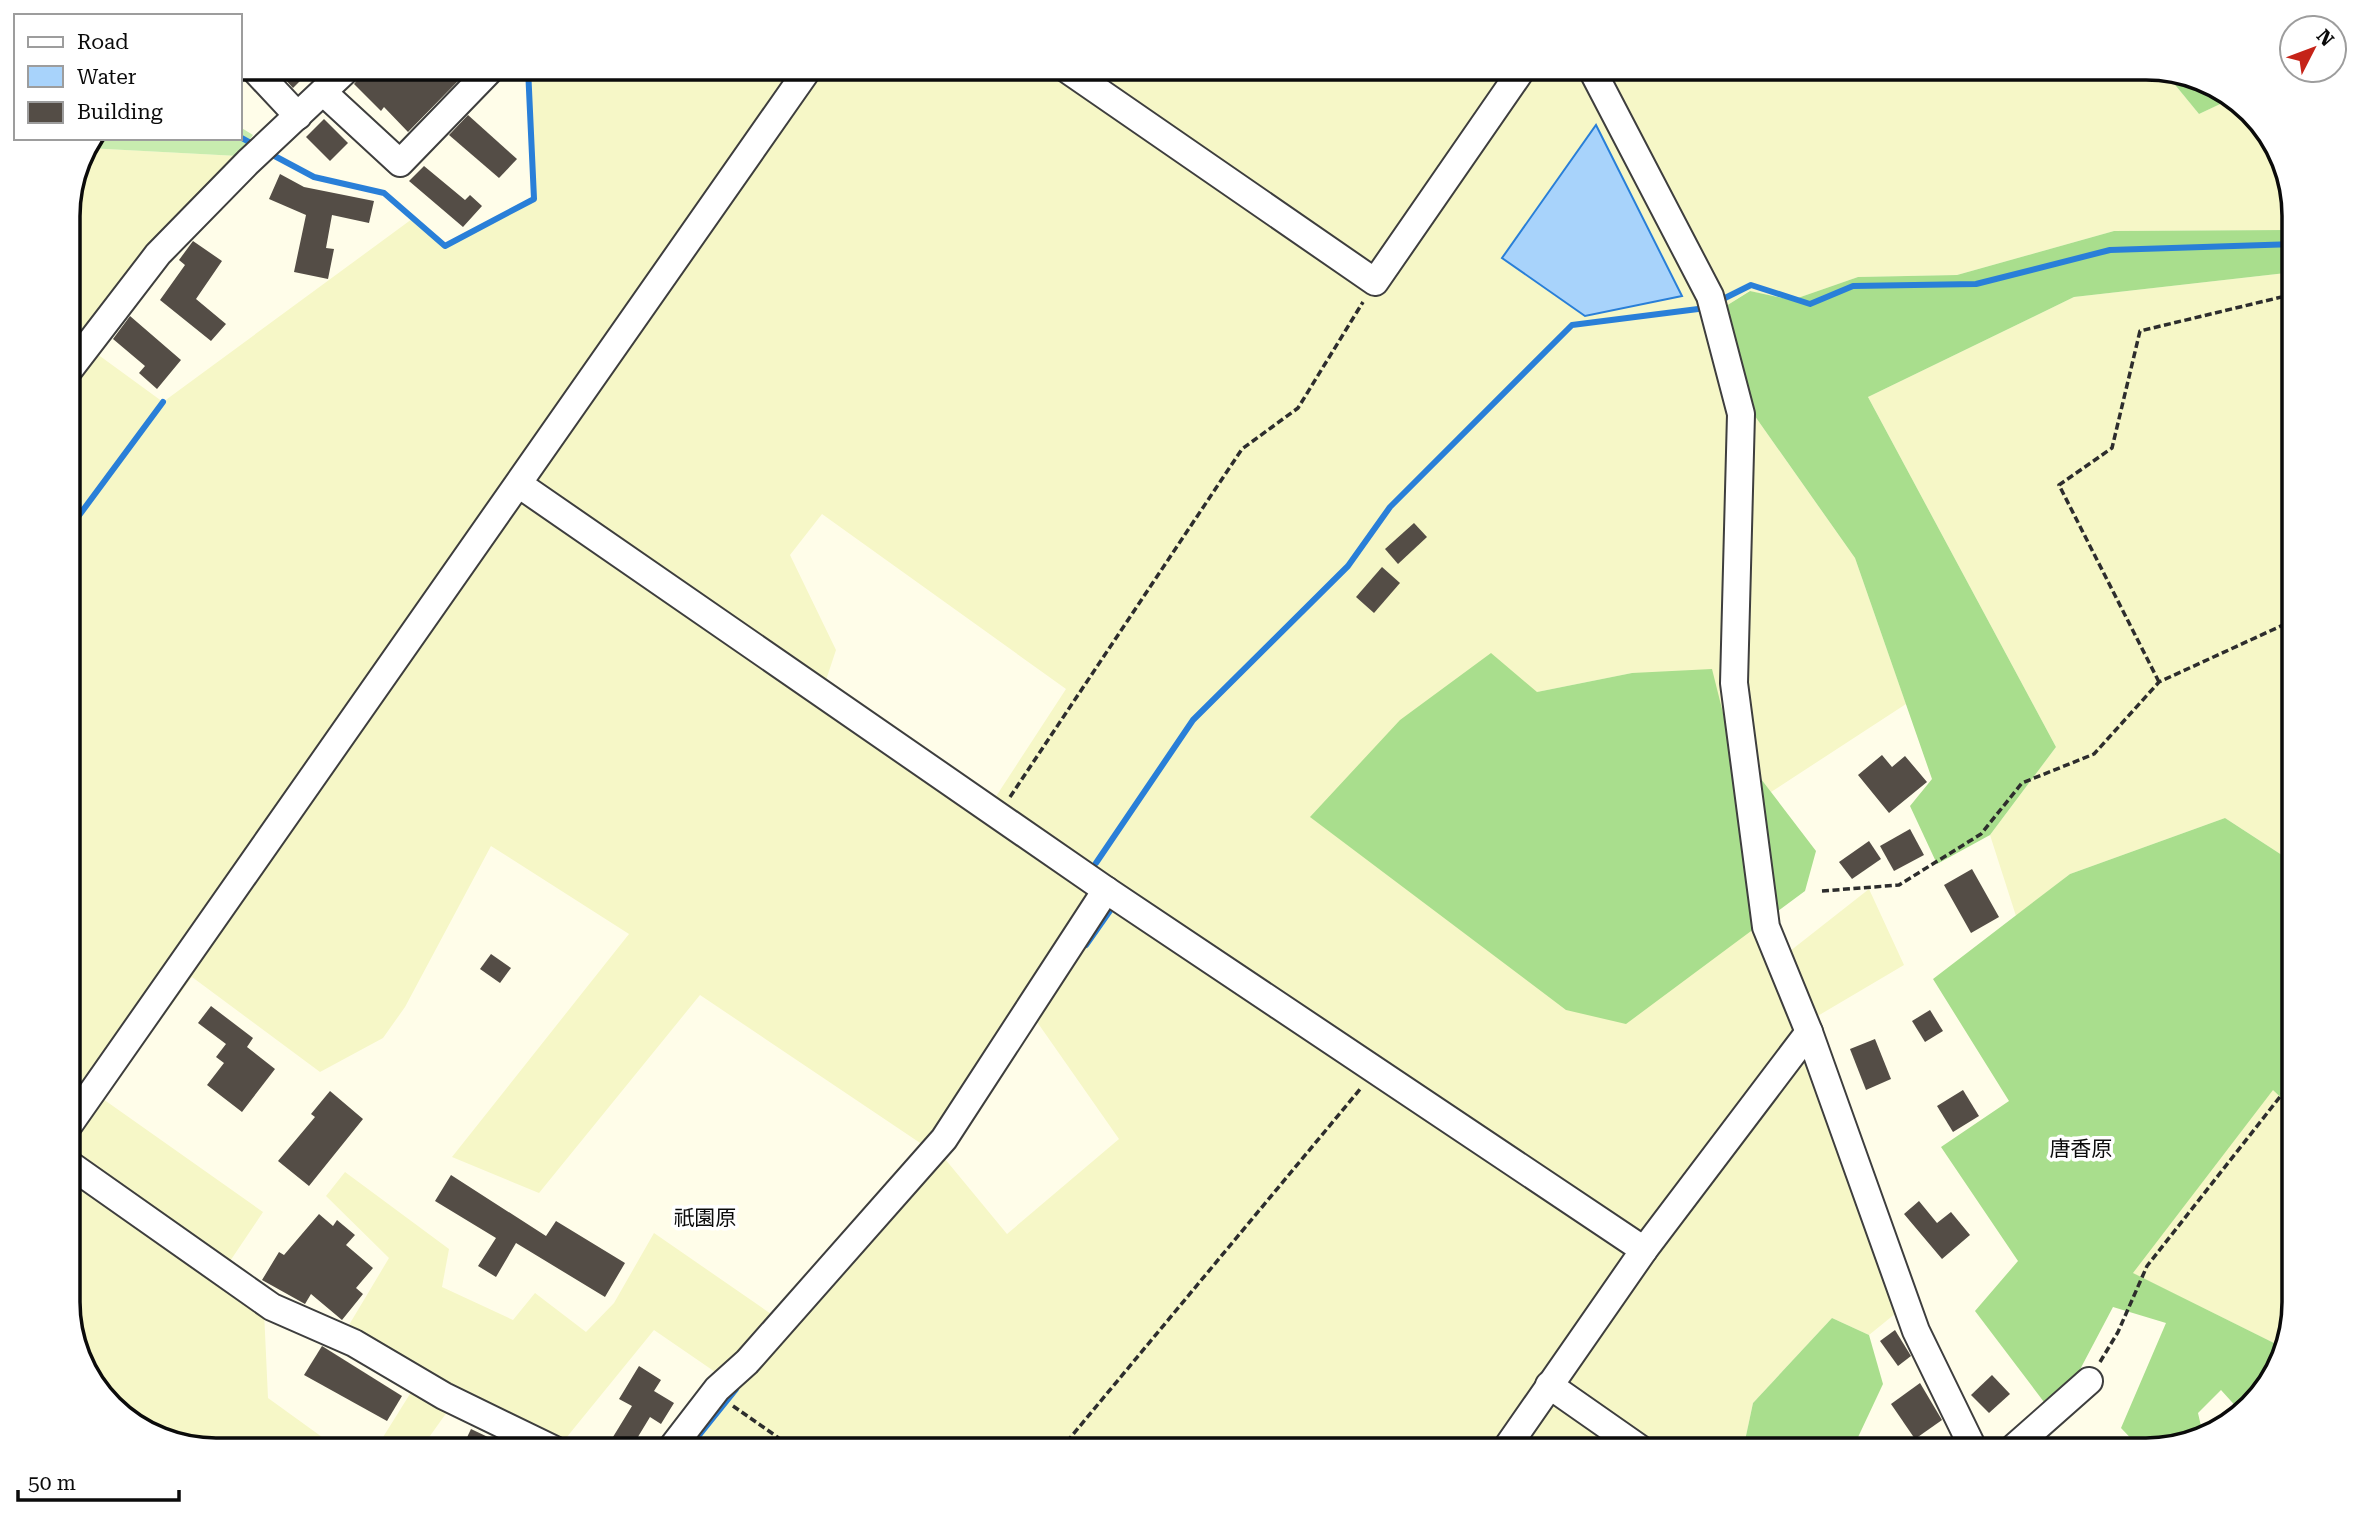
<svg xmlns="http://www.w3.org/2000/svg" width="2362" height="1518" font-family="'Roboto Serif','Noto Sans JP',serif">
<rect width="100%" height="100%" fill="#fffde9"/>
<g fill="#f6f7c7" fill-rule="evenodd">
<path d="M 528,68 L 2146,68 L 2167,75 L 2199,114 L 2233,98 L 2274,143 L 2294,216 L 2294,230 L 2114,231 L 1957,275 L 1858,277 L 1792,300 L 1749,291 L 1726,306 L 1752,412 L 1855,558 L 1906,704 L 1771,792 L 1729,737 L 1632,673 L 1537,692 L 1756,927 L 1771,966 L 1869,889 L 1904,965 L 1799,1027 L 1901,1309 L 1869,1335 L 1832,1318 L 1753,1403 L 1743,1450 L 687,1450 L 737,1387 L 654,1330 L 562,1443 L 462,1391 L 420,1450 L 375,1450 L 423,1373 L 346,1330 L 389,1258 L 326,1196 L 345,1172 L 449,1249 L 442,1287 L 513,1320 L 535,1293 L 586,1332 L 614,1303 L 654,1233 L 790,1327 L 944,1159 L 700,995 L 539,1193 L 452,1157 L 629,934 L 491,846 L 405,1007 L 383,1038 L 320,1072 L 192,977 L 103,1099 L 263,1212 L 218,1279 L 264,1311 L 268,1398 L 340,1450 L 216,1450 L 134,1425 L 88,1376 L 69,1311 L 69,384 L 93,351 L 163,402 L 412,219 L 445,246 L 534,199 ZM 822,514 L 1066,689 L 993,801 L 823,689 L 836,650 L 790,555 ZM 1035,1019 L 1119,1139 L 1007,1234 L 945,1159 Z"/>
<path d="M 87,148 L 238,156 L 147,248 L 75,340 L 69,334 L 69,207 L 80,159 Z"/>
<path d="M 2294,272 L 2294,863 L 2225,818 L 2070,874 L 2016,916 L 1990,835 L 2056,747 L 1868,397 L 2074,297 Z"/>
<path d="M 2273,1089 L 2294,1110 L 2294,1302 L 2280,1346 L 2132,1273 Z"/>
</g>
<path fill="#c8ecaf" d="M 240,127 L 253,135 L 238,156 L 87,148 L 94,138 L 240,138 Z"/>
<g fill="#a9de8d">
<path d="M 2167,75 L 2228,93 L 2233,98 L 2199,114 Z"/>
<path d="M 2294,230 L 2294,272 L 2074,297 L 1868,397 L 2056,747 L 1990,835 L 1937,864 L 1910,806 L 1932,779 L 1855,558 L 1752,412 L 1726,306 L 1750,291 L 1792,300 L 1858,277 L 1957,275 L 2114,231 Z"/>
<path d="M 1491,653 L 1537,692 L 1632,673 L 1712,669 L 1729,737 L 1816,851 L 1805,891 L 1626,1024 L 1566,1010 L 1310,817 L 1400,720 Z"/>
<path d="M 2225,818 L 2294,863 L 2294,1110 L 2273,1090 L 2133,1273 L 2280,1346 L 2269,1384 L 2240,1411 L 2221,1390 L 2198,1413 L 2203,1435 L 2142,1450 L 2121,1428 L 2166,1323 L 2113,1307 L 2075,1379 L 2047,1406 L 1975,1311 L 2018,1261 L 1941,1147 L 2009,1101 L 1933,979 L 2070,874 Z"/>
<path d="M 1832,1318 L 1869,1335 L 1883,1384 L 1852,1450 L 1743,1450 L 1753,1403 Z"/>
</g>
<path fill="#a8d3fb" stroke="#297fd8" stroke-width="2" d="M 1596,125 L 1682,296 L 1585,316 L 1502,258 Z"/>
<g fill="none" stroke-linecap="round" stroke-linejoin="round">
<g stroke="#297fd8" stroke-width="6">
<path d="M 240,137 L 256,146"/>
<path d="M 269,153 L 314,177 L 384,193 L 445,246 L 534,199 L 528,68"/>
<path d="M 1719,301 L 1751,285 L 1810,304 L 1853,286 L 1976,284 L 2110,250 L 2294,244"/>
<path d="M 69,529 L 163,402"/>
<path d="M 1096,863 L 1193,720 L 1348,566 L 1390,507 L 1572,325 L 1706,308"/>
<path d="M 1086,945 L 1114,905"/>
<path d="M 687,1450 L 736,1389"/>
</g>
</g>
<g fill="#544d46">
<path d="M 275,68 L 313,68 L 293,88 Z"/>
<path d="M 367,68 L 446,68 L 458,81 L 408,132 L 384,107 L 381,111 L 354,84 Z"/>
<path d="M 468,115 L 517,159 L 499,178 L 449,135 Z"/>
<path d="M 324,119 L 348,143 L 330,161 L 306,137 Z"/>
<path d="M 424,166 L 465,200 L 470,195 L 482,206 L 463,227 L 409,181 Z"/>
<path d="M 280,174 L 304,187 L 374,201 L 369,223 L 332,215 L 326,248 L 334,249 L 328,279 L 294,272 L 306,215 L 269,199 Z"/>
<path d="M 193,241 L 222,261 L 196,299 L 226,324 L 211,341 L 160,300 L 185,265 L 179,260 Z"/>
<path d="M 130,316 L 181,360 L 157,389 L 139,373 L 145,366 L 113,339 Z"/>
<path d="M 1414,523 L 1427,537 L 1398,564 L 1385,549 Z"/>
<path d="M 1382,567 L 1400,583 L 1374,613 L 1356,597 Z"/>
<path d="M 1882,755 L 1892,767 L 1905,756 L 1927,782 L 1889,813 L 1858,775 Z"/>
<path d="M 1910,829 L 1924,855 L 1894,871 L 1880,846 Z"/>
<path d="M 1869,841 L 1881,859 L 1852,879 L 1839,862 Z"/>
<path d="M 1972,869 L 1999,917 L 1971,933 L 1944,885 Z"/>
<path d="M 491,954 L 511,968 L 500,983 L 480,969 Z"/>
<path d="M 211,1006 L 253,1038 L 247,1047 L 275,1069 L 242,1112 L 207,1085 L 224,1063 L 216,1057 L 226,1044 L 198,1023 Z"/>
<path d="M 1930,1010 L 1943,1031 L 1925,1042 L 1912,1021 Z"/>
<path d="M 1875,1039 L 1891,1079 L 1866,1090 L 1850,1049 Z"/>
<path d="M 1963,1090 L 1979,1116 L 1953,1132 L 1937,1106 Z"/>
<path d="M 330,1091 L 363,1119 L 309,1186 L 278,1161 L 315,1117 L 311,1114 Z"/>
<path d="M 451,1175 L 546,1236 L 556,1221 L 625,1263 L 605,1297 L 516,1243 L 496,1277 L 478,1266 L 496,1238 L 435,1201 Z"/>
<path d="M 1919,1201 L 1937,1223 L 1951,1212 L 1970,1235 L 1942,1259 L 1904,1214 Z"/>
<path d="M 319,1214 L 333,1226 L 337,1220 L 355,1235 L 346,1245 L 373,1268 L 356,1288 L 363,1294 L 342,1320 L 311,1294 L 305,1304 L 262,1280 L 279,1252 L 284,1255 Z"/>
<path d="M 1895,1330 L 1911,1356 L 1898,1366 L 1880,1341 Z"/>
<path d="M 322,1346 L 402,1396 L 387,1421 L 304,1375 Z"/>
<path d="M 639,1366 L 661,1380 L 654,1391 L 674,1403 L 661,1424 L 650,1417 L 630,1450 L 605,1450 L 632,1406 L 619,1399 Z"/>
<path d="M 1992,1375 L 2010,1394 L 1989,1413 L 1971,1395 Z"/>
<path d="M 1920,1383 L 1942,1420 L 1915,1439 L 1891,1404 Z"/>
<path d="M 471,1429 L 515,1450 L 461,1450 Z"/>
</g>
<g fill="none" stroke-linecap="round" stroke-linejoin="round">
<g stroke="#3e3e3e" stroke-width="30">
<g id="minor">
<path d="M 253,68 L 298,116"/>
<path d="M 1065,68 L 1375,282 L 1523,68"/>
<path d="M 1591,68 L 1710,296 L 1741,414 L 1734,683 L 1766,927 L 1809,1032 L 1916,1331 L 1974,1450"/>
<path d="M 323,92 L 400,163 L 492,68"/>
<path d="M 69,370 L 158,254 L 248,162 L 348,68"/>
<path d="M 520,485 L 1106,890 L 1644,1250"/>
<path d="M 69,1125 L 809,68"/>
<path d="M 69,1164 L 272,1307 L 354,1343 L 444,1396 L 555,1450"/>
<path d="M 1549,1385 L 1642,1450"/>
<path d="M 670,1450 L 717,1389 L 747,1362 L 944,1139 L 1106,890"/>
<path d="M 1505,1450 L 1644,1250 L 1809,1032"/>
<path d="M 2011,1450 L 2089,1381"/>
</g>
</g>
<g stroke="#2d2d2d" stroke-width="3.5" stroke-dasharray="7 3.5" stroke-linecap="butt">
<path d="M 2159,682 L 2059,485 L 2112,448 L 2140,331 L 2294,294"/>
<path d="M 1010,797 L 1242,449 L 1298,408 L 1363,302"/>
<path d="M 1822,891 L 1899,885 L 1981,834 L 2022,783 L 2094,754 L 2159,682 L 2294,620"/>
<path d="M 2100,1362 L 2118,1332 L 2147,1266 L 2294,1079"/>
<path d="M 733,1406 L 796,1450"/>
<path d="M 1060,1450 L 1361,1088"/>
</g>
<use href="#minor" stroke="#fff" stroke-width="26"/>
</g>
<g text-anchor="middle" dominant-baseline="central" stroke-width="7" stroke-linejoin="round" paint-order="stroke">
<g font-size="21" fill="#0b0b0b" stroke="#fff">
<text x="2081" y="1149">唐香原</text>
<text x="705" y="1218">祇園原</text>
</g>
</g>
<path d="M0 0H2362V1518H0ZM216 80H2146A136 136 0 0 1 2282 216V1302A136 136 0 0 1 2146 1438H216A136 136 0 0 1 80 1302V216A136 136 0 0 1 216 80Z" fill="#fff" fill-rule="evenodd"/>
<path fill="none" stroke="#0b0b0b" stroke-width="3.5" d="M216 80H2146A136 136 0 0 1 2282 216V1302A136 136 0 0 1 2146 1438H216A136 136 0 0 1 80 1302V216A136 136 0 0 1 216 80Z"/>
<rect x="14" y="14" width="228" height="126" fill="#ffffff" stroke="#9d9d9d" stroke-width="2"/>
<rect x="28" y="37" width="35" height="10" fill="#ffffff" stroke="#9d9d9d" stroke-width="2"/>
<text x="77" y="49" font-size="21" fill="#0b0b0b">Road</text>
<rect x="28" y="66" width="35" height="21" fill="#a8d3fb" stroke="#9d9d9d" stroke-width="2"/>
<text x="77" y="84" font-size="21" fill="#0b0b0b">Water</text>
<rect x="28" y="102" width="35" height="21" fill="#544d46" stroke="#9d9d9d" stroke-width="2"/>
<text x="77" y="119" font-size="21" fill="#0b0b0b">Building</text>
<g transform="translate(2313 49) rotate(48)"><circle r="33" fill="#ffffff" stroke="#9d9d9d" stroke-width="2"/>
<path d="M0-5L12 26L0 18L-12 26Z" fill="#c52318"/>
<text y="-10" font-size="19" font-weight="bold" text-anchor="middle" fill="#0b0b0b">N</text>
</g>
<path d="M18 1490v10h161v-10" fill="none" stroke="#0b0b0b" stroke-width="3.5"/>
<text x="28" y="1490" font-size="21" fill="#0b0b0b" stroke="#ffffff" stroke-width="5" paint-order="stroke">50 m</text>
</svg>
